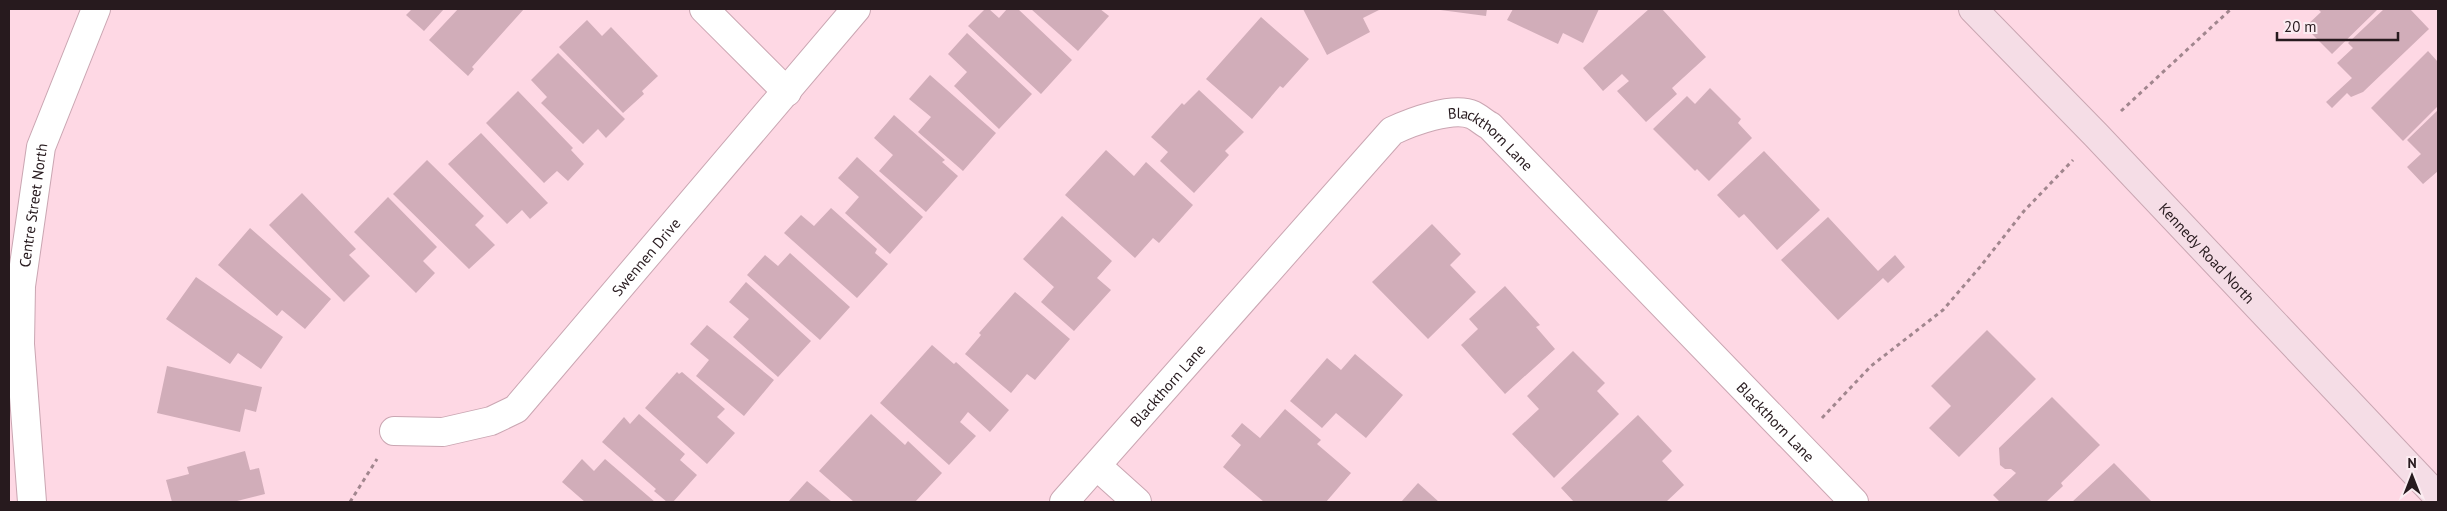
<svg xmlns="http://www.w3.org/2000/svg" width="2447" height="511" font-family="'PT Sans',sans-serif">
<rect width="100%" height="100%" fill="#fed8e4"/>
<g fill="#d1adb9">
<path d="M 412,9 L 444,9 L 424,31 L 406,15 Z"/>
<path d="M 458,9 L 524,9 L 472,67 L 474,69 L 468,76 L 429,40 Z"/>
<path d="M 985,9 L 989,9 L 999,18 L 1007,9 L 1018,9 L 1072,60 L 1041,94 L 968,26 Z"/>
<path d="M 1031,9 L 1100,9 L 1109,16 L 1078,51 Z"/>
<path d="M 1303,9 L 1381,9 L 1363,18 L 1370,32 L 1327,55 Z"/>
<path d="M 1433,9 L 1487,9 L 1486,16 Z"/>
<path d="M 1513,9 L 1599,9 L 1583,43 L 1563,33 L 1558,44 L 1507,20 Z"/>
<path d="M 1649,9 L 1662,9 L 1706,57 L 1672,88 L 1677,94 L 1646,122 L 1617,91 L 1629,81 L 1622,74 L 1603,91 L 1583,68 Z"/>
<path d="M 2318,9 L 2378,9 L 2332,54 L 2305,27 L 2321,12 Z"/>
<path d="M 2384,9 L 2410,9 L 2429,29 L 2363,92 L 2351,97 L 2347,93 L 2332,108 L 2326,102 L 2352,78 L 2337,63 L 2353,48 L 2348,43 Z"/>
<path d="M 1261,17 L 1309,59 L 1283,88 L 1280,86 L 1252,119 L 1206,79 Z"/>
<path d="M 587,20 L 602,36 L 611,27 L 658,76 L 642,91 L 644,94 L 623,113 L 559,47 Z"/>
<path d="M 967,33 L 1032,94 L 999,129 L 954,86 L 967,72 L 948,54 Z"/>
<path d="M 2428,51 L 2438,62 L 2438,106 L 2403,141 L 2371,108 Z"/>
<path d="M 558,53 L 625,119 L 606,138 L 598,129 L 583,144 L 541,103 L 547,97 L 531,80 Z"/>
<path d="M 930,75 L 996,133 L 963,171 L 918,132 L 931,117 L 909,99 Z"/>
<path d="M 1710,88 L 1741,119 L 1738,123 L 1752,138 L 1709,181 L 1697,169 L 1695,171 L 1653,129 L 1687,96 L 1695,104 Z"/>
<path d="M 1199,90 L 1244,132 L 1225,151 L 1229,155 L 1194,193 L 1160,161 L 1168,152 L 1151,137 L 1182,103 L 1184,105 Z"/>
<path d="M 518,91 L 573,148 L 571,150 L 584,164 L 568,181 L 557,171 L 544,183 L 486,123 Z"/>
<path d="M 2438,110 L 2438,171 L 2423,184 L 2407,167 L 2421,154 L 2407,140 Z"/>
<path d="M 894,115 L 945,160 L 942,162 L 958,176 L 926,212 L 879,171 L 893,155 L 874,138 Z"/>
<path d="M 481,133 L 548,203 L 530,219 L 522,210 L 507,224 L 448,164 Z"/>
<path d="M 1106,150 L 1134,176 L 1146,162 L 1193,205 L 1159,243 L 1153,238 L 1135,258 L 1065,195 Z"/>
<path d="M 1764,151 L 1820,210 L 1777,250 L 1744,214 L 1739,218 L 1717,195 Z"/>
<path d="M 857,157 L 923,217 L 890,254 L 845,213 L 859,197 L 838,178 Z"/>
<path d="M 427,160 L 484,216 L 475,225 L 495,245 L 469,269 L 393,194 Z"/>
<path d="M 302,193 L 356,249 L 349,255 L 370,276 L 344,302 L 269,225 Z"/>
<path d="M 388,197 L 437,247 L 423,261 L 435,273 L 416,293 L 354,232 Z"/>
<path d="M 831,208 L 877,249 L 875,253 L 888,264 L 857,298 L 784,233 L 801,215 L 814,226 Z"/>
<path d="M 1062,216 L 1112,261 L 1097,278 L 1111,290 L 1074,331 L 1041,302 L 1054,287 L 1023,259 Z"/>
<path d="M 1828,217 L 1878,271 L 1895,255 L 1905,267 L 1888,283 L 1883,278 L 1838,320 L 1781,260 Z"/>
<path d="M 1432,224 L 1461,254 L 1450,265 L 1476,292 L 1428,339 L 1372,282 Z"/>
<path d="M 250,228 L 331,299 L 305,329 L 282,310 L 277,316 L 218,265 Z"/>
<path d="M 790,253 L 850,307 L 820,340 L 747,275 L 765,255 L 778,266 Z"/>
<path d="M 196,277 L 283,337 L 261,369 L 238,353 L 230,364 L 166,319 Z"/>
<path d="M 746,282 L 811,341 L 778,377 L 733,337 L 749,319 L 729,302 Z"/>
<path d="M 1505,286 L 1540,325 L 1536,327 L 1555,349 L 1505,394 L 1461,345 L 1478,329 L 1469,319 Z"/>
<path d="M 1015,292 L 1070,339 L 1035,380 L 1027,374 L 1011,393 L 965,354 L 981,335 L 979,333 Z"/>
<path d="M 707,325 L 774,380 L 744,416 L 696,376 L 709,360 L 690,344 Z"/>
<path d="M 1987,330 L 2036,379 L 1959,457 L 1929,428 L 1951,406 L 1931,386 Z"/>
<path d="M 932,345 L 954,364 L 956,362 L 1009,410 L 990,432 L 968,412 L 960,422 L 976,436 L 949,465 L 880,403 Z"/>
<path d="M 1573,351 L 1605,383 L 1597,391 L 1619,414 L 1554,478 L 1512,434 L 1539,409 L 1527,396 Z"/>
<path d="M 1355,354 L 1403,395 L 1366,438 L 1336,413 L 1322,428 L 1290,401 L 1327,358 L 1341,370 Z"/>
<path d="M 167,366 L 262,387 L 256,412 L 245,409 L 240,432 L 157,413 Z"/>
<path d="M 677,372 L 679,374 L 682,372 L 725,409 L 717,417 L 735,433 L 707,464 L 645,408 Z"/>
<path d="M 2052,397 L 2100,445 L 2061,483 L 2063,486 L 2046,502 L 2000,502 L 1993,495 L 2016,473 L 2011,469 L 2005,469 L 2000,465 L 1999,448 Z"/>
<path d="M 1285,409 L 1321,440 L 1317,444 L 1351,473 L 1326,502 L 1264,502 L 1223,467 L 1241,445 L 1231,436 L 1242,423 L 1260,438 Z"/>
<path d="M 639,414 L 685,454 L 680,460 L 697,475 L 673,502 L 667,502 L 654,491 L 656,489 L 602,442 L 624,417 L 630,424 Z"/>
<path d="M 871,414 L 905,445 L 908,441 L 942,473 L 915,502 L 854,502 L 819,471 Z"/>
<path d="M 1638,415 L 1672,451 L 1662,461 L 1684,485 L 1666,502 L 1574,502 L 1561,488 Z"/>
<path d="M 245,451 L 250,470 L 259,468 L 265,494 L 233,502 L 172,502 L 166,480 L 189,474 L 187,467 Z"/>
<path d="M 582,459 L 594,471 L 605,459 L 655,502 L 585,502 L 562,482 Z"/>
<path d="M 2114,463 L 2152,502 L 2072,502 Z"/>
<path d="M 807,481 L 832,502 L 788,502 Z"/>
<path d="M 1418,483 L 1439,502 L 1401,502 Z"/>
</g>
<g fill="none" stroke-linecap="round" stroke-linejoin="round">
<g stroke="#caa6b2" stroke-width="30">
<g id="minor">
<path d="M 704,9 L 787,92"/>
<path id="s1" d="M 394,431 L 443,432 L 491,421 L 516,409 L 856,9"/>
<path d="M 1097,466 L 1137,502"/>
<path id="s2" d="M 1064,502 L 1392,131 C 1411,122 1453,106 1473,115 C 1479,118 1484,123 1490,126 L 1854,502"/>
</g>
</g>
<g stroke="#caa6b2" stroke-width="30">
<g id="tertiary">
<path id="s3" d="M 32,502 L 20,344 L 21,286 L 41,147 L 96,9"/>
</g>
</g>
<g stroke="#caa6b2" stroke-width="30">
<g id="secondary">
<path id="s4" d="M 1973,9 L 2096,135 L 2438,497"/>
</g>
</g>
<g stroke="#a1868e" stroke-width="3" stroke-dasharray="4 4" stroke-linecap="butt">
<path d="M 2121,111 L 2231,9"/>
<path d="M 1822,418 L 1871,366 L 1943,310 L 1980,267 L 2024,211 L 2073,160"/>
<path d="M 350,502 L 377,459"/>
</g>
<use href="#minor" stroke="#fff" stroke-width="28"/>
<use href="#tertiary" stroke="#fff" stroke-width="28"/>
<use href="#secondary" stroke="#f5dde6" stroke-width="28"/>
</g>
<g text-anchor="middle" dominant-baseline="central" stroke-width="4" stroke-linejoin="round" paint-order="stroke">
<g font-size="15" fill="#271a1e" stroke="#fbecf1">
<text stroke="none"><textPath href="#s2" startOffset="606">Blackthorn Lane</textPath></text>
<text stroke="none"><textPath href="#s3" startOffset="298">Centre Street North</textPath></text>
<text stroke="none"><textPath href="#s4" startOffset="338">Kennedy Road North</textPath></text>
<text stroke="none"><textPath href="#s1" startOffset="326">Swennen Drive</textPath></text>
<text stroke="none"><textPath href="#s2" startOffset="156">Blackthorn Lane</textPath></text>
<text stroke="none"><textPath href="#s2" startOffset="1011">Blackthorn Lane</textPath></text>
</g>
</g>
<rect width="2447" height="511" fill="none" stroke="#271a1e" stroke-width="20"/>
<g transform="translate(2412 476)" stroke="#fbecf1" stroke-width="4" paint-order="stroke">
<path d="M0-4L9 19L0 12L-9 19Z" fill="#271a1e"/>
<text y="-8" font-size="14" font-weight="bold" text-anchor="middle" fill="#271a1e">N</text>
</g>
<path d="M2277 32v8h121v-8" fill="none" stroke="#271a1e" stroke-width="2.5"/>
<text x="2284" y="32" font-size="15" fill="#271a1e" stroke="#fbecf1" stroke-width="4" paint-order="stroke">20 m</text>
</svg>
